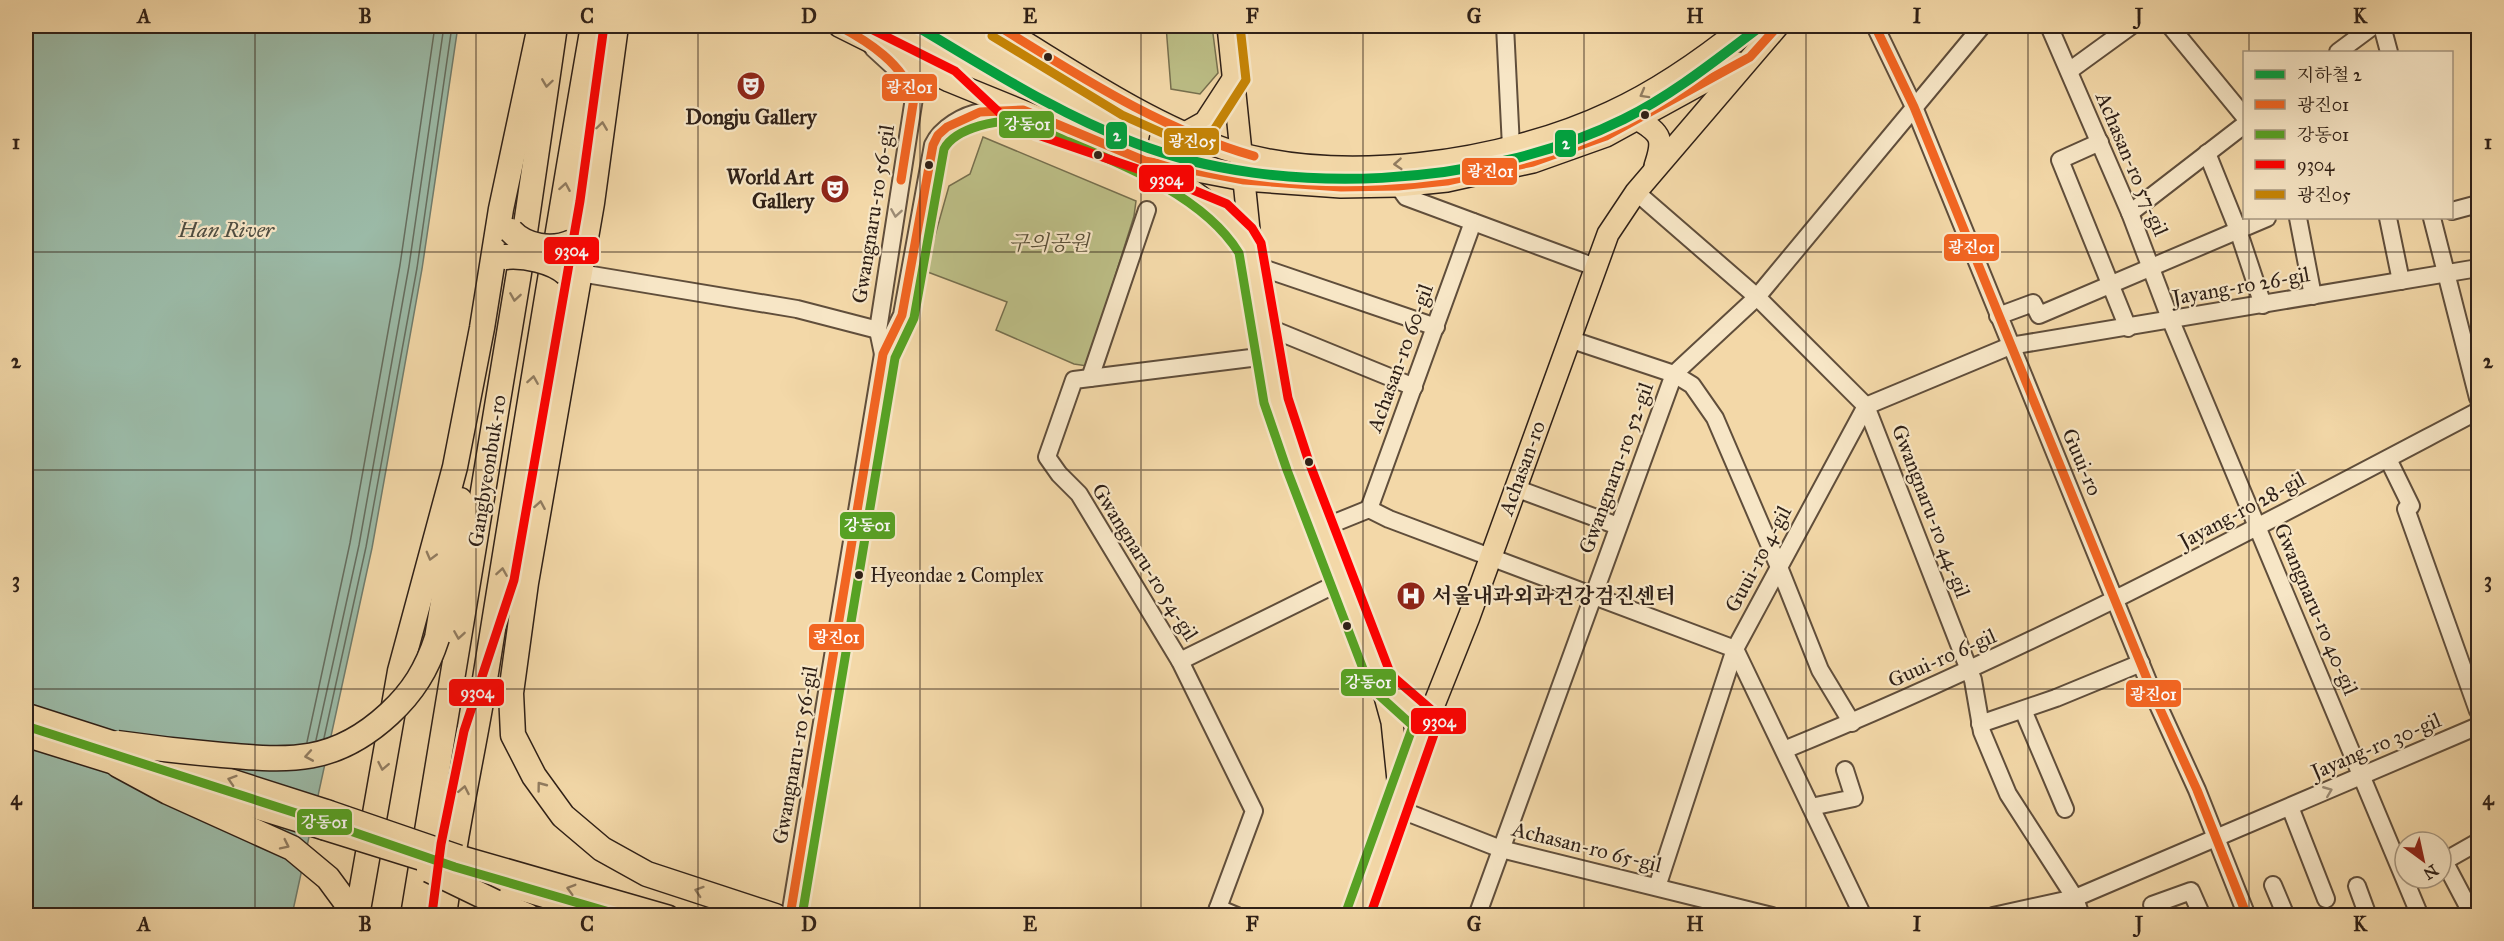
<svg xmlns="http://www.w3.org/2000/svg" width="2504" height="941" font-family="'IM FELL Great Primer','Noto Serif KR',serif">
<rect width="100%" height="100%" fill="#f3d8a8"/>
<filter id="stains"><feTurbulence type="fractalNoise" baseFrequency=".00333" numOctaves="4"/><feColorMatrix values="0 0 0 0 .2 0 0 0 0 .09 0 0 0 0 .02 0 0 0 .5 -.17"/></filter>
<radialGradient id="worn" r=".72"><stop offset=".6" stop-color="#630" stop-opacity="0"/><stop offset="1" stop-color="#630" stop-opacity=".3"/></radialGradient>
<g fill="#bcbe86" stroke="#766f4e" stroke-width="1.5">
<path d="M 1166,26 L 1212,26 L 1218,73 L 1200,94 L 1171,89 Z"/>
<path d="M 983,137 L 1136,201 L 1134,216 L 1087,366 L 1074,364 L 996,330 L 1007,302 L 925,271 L 949,186 L 970,174 Z"/>
</g>
<path fill="#9bbaa7" stroke="#707c6d" stroke-width="1.5" d="M 26,26 L 458,26 L 422,269 L 372,548 L 292,915 L 26,915 Z"/>
<g fill="none" stroke-linecap="round" stroke-linejoin="round">
<g stroke="#656d5f" stroke-width="1.5">
<path d="M 324,738 L 366,547 L 417,268 L 452,26"/>
<path d="M 316,740 L 359,545 L 409,266 L 444,26"/>
<path d="M 307,742 L 350,543 L 400,265 L 435,26"/>
</g>
<g stroke="#604e3b" stroke-width="20">
<g id="minor">
<path d="M 1505,26 L 1511,147"/>
<path d="M 1875,26 L 1914,107 L 2154,696 L 2197,790 L 2247,916"/>
<path d="M 2049,26 L 2130,213 L 2171,321 L 2420,916"/>
<path d="M 2170,26 L 2244,116"/>
<path d="M 2382,26 L 2389,52"/>
<path d="M 873,48 L 909,81 L 914,98 L 878,330 L 883,354"/>
<path d="M 2338,52 L 2373,26"/>
<path d="M 2069,71 L 2131,26"/>
<path d="M 2100,142 L 2060,160 L 2128,328"/>
<path d="M 2207,153 L 2238,230 L 2263,305"/>
<path d="M 1398,186 L 1406,197 L 1595,267"/>
<path d="M 1636,192 L 1757,297 L 1866,406 L 1973,680 L 1982,732 L 2008,794 L 2075,898 L 2081,916"/>
<path d="M 2452,211 L 2478,204"/>
<path d="M 2130,213 L 2244,125"/>
<path d="M 2298,218 L 2313,296"/>
<path d="M 2388,218 L 2401,281"/>
<path d="M 2432,218 L 2478,398"/>
<path d="M 1254,265 L 1436,327"/>
<path d="M 580,273 L 797,309 L 878,330"/>
<path d="M 1998,316 L 2033,303 L 2039,315 L 2267,218"/>
<path d="M 1262,325 L 1414,387"/>
<path d="M 1569,339 L 1674,374 L 1692,385 L 1715,418 L 1779,567 L 1820,670 L 1852,723"/>
<path d="M 1090,378 L 1147,210"/>
<path d="M 2388,459 L 2411,506"/>
<path d="M 1515,488 L 1618,526"/>
<path d="M 1369,509 L 1473,222"/>
<path d="M 2406,509 L 2478,711"/>
<path d="M 1322,528 L 1369,509 L 1389,519 L 1735,649 L 1863,916"/>
<path d="M 1180,661 L 1342,581"/>
<path d="M 2023,710 L 2065,809"/>
<path d="M 1980,724 L 2056,698 L 2141,663"/>
<path d="M 1784,750 C 2023,653 2250,531 2478,411"/>
<path d="M 1811,807 L 1854,798 L 1845,770"/>
<path d="M 2290,807 L 2326,899"/>
<path d="M 1396,808 L 1501,849 L 1772,916"/>
<path d="M 2444,861 L 2473,916"/>
<path d="M 2441,863 L 2478,842"/>
<path d="M 2273,885 L 2286,916"/>
<path d="M 2357,886 L 2368,916"/>
<path d="M 1657,887 L 1735,649 L 1866,406 L 2010,346 L 2478,268"/>
<path d="M 1218,908 L 1237,916"/>
<path d="M 790,916 L 883,354 L 902,315 L 933,145 C 941,128 963,115 982,112 C 994,110 1007,112 1019,111"/>
<path d="M 1215,916 L 1254,811 L 1180,661 L 1079,494 L 1059,474 L 1047,457 L 1074,380 L 1267,356"/>
<path d="M 1477,916 L 1674,374 L 1757,297 L 1982,26"/>
<path d="M 1993,916 L 2075,898 L 2478,726"/>
<path d="M 2157,916 L 2152,905 L 2191,891 L 2202,916"/>
</g>
</g>
<g stroke="#2f2017" stroke-width="24">
<g id="major">
<path d="M 839,26 L 949,81 L 1145,161 L 1244,180 L 1341,187 L 1398,186 L 1447,181 L 1533,162 L 1606,136 L 1739,63"/>
<path d="M 998,26 C 1070,69 1146,122 1225,149 C 1340,186 1503,163 1611,112 C 1659,90 1703,59 1744,26"/>
<path d="M 1228,26 L 1251,249 L 1267,356 L 1276,401 L 1298,466 L 1381,682 L 1392,722 L 1399,790"/>
<path d="M 1637,119 C 1662,134 1664,139 1655,166"/>
<path d="M 1187,132 L 1205,122 L 1235,76"/>
<path d="M 1113,147 L 1128,147 L 1137,141 L 1140,127 L 1128,105"/>
<path d="M 1155,167 C 1192,188 1228,214 1251,249"/>
<path d="M 1381,682 L 1427,722"/>
<path d="M 26,714 L 328,811"/>
<path d="M 26,736 L 324,829"/>
<path d="M 459,856 L 668,916"/>
<path d="M 455,870 L 576,906 L 616,916"/>
<path d="M 1357,916 L 1427,722 L 1469,617 L 1608,234 L 1636,192 L 1778,26"/>
</g>
</g>
<g stroke="#2f2017" stroke-width="27">
<g id="highway">
<path d="M 616,26 L 592,203 L 526,583 L 511,693 L 513,735 L 534,776 L 563,816 L 602,849 L 647,874 L 775,916"/>
<path d="M 437,638 L 460,500"/>
<path d="M 118,765 L 168,792 L 292,848 L 328,878 L 356,916"/>
<path d="M 495,902 L 528,916"/>
<path d="M 357,916 L 400,671 L 455,467 L 482,328 L 501,209 L 540,26"/>
<path d="M 413,916 L 519,273 L 555,26"/>
<path d="M 444,916 C 454,836 472,758 485,679 C 520,461 555,243 593,26"/>
</g>
</g>
<use href="#minor" stroke="#f7e6c6" stroke-width="16"/>
<use href="#major" stroke="#f3d8a8" stroke-width="21"/>
<use href="#highway" stroke="#f3d8a8" stroke-width="24"/>
<g stroke="#2f2017" stroke-width="24" stroke-linecap="butt">
<g id="major-bridge">
<path d="M 328,811 L 459,856"/>
<path d="M 324,829 L 449,868"/>
</g>
</g>
<g stroke="#2f2017" stroke-width="27" stroke-linecap="butt">
<g id="highway-bridge">
<path d="M 511,231 C 526,247 552,251 572,242"/>
<path d="M 505,257 C 524,255 553,261 567,274"/>
<path d="M 117,743 C 152,748 187,752 222,755 C 291,761 335,764 389,714 C 413,692 427,669 437,638"/>
<path d="M 429,870 L 495,902"/>
</g>
</g>
<use href="#major-bridge" stroke="#f3d8a8" stroke-width="21"/>
<use href="#highway-bridge" stroke="#f3d8a8" stroke-width="24"/>
<g stroke="#f7e6c6" stroke-width="14">
<g id="bus-1">
<path d="M 839,26 C 869,42 903,64 914,98 L 901,180"/>
<path d="M 998,26 C 1081,77 1160,129 1254,156"/>
<path d="M 1875,26 L 1914,107 L 2154,696 L 2197,790 L 2247,916"/>
<path d="M 790,916 L 883,354 L 902,315 L 933,145 L 938,135 L 947,127 L 980,112 L 1023,110 L 1145,161 L 1244,180 L 1341,187 L 1398,186 L 1447,181 L 1533,162 L 1606,136 L 1750,57 L 1778,26"/>
</g>
</g>
<g stroke="#f7e6c6" stroke-width="14">
<g id="bus-2">
<path d="M 26,726 L 324,822 L 455,867 L 623,916"/>
<path d="M 802,916 L 895,358 L 914,318 L 944,149 C 955,128 1001,117 1023,123 C 1038,127 1054,136 1069,142 C 1127,166 1205,198 1239,253 L 1264,403 L 1287,470 L 1370,687 L 1413,726 L 1346,912"/>
</g>
</g>
<g stroke="#f7e6c6" stroke-width="14">
<g id="bus-3">
<path d="M 865,26 L 955,71 L 1003,116 L 1035,134 L 1164,178 L 1227,204 L 1252,228 L 1261,243 L 1288,398 L 1309,462 L 1391,675 L 1435,713 L 1439,720 L 1370,916"/>
<path d="M 432,914 L 441,844 L 464,731 L 514,580 L 580,201 L 604,26"/>
</g>
</g>
<g stroke="#f7e6c6" stroke-width="14">
<path id="bus-4" d="M 992,36 L 1122,115 L 1187,144 L 1214,130 L 1246,80 L 1240,26"/>
</g>
<use href="#bus-1" stroke="#f26522" stroke-width="9"/>
<use href="#bus-2" stroke="#57a224" stroke-width="9"/>
<use href="#bus-3" stroke="#f00" stroke-width="9"/>
<use href="#bus-4" stroke="#c58406" stroke-width="9"/>
<g stroke="#f7e6c6" stroke-width="15">
<path id="metro-1" d="M 916,26 C 987,68 1058,114 1135,143 C 1279,199 1486,188 1624,119 C 1674,94 1717,59 1761,26"/>
</g>
<use href="#metro-1" stroke="#00a23f" stroke-width="10"/>
</g>
<defs><path id="oneway-chevron" d="M-2-3.5L2.5 0L-2 3.5" fill="none" stroke-width="1.6" stroke-linecap="round" stroke-linejoin="round" transform="scale(1.5)"/></defs>
<g stroke="#917c60">
<use href="#oneway-chevron" transform="translate(547 83) rotate(98)"/>
<use href="#oneway-chevron" transform="translate(1644 94) rotate(151)"/>
<use href="#oneway-chevron" transform="translate(602 126) rotate(-82)"/>
<use href="#oneway-chevron" transform="translate(1398 164) rotate(176)"/>
<use href="#oneway-chevron" transform="translate(565 187) rotate(-80)"/>
<use href="#oneway-chevron" transform="translate(515 297) rotate(99)"/>
<use href="#oneway-chevron" transform="translate(533 380) rotate(-81)"/>
<use href="#oneway-chevron" transform="translate(540 505) rotate(-80)"/>
<use href="#oneway-chevron" transform="translate(431 556) rotate(105)"/>
<use href="#oneway-chevron" transform="translate(502 572) rotate(-81)"/>
<use href="#oneway-chevron" transform="translate(459 635) rotate(99)"/>
<use href="#oneway-chevron" transform="translate(309 756) rotate(170)"/>
<use href="#oneway-chevron" transform="translate(383 766) rotate(101)"/>
<use href="#oneway-chevron" transform="translate(232 780) rotate(-162)"/>
<use href="#oneway-chevron" transform="translate(541 786) rotate(-127)"/>
<use href="#oneway-chevron" transform="translate(464 790) rotate(-79)"/>
<use href="#oneway-chevron" transform="translate(285 845) rotate(26)"/>
<use href="#oneway-chevron" transform="translate(571 889) rotate(-164)"/>
<use href="#oneway-chevron" transform="translate(699 891) rotate(-162)"/>
</g>
<g stroke="#9d8d77">
<use href="#oneway-chevron" transform="translate(896 213) rotate(99)"/>
<use href="#oneway-chevron" transform="translate(2328 791) rotate(-22)"/>
</g>
<path fill="none" stroke="#2f2017" stroke-width="1.5" stroke-opacity="0.55" d="M 255,26 L 255,916M 476,26 L 476,916M 698,26 L 698,916M 920,26 L 920,916M 1141,26 L 1141,916M 1363,26 L 1363,916M 1584,26 L 1584,916M 1806,26 L 1806,916M 2028,26 L 2028,916M 2249,26 L 2249,52M 2249,218 L 2249,916M 26,252 L 2478,252M 26,470 L 2478,470M 26,689 L 2478,689"/>
<defs>
<g id="theatre-disc" transform="scale(1.5)"><circle r="9.5" fill="#8f2418" stroke="#f7e6c6"/><path d="M-5-5.5Q0-4 5-5.5V0Q5 5 0 6Q-5 5-5 0ZM-3.3-2.5H-1v1.5H-3.3ZM1-2.5H3.3v1.5H1ZM-2.8 1Q0 5.5 2.8 1Z" fill="#fff"/></g>
<g id="hospital-disc" transform="scale(1.5)"><circle r="9.5" fill="#8f2418" stroke="#f7e6c6"/><path d="M-5-5h3v3.5h4V-5h3V5h-3V1.5h-4V5h-3Z" fill="#fff"/></g>
</defs>
<g fill-rule="evenodd">
<use href="#theatre-disc" x="751" y="86"/>
<use href="#theatre-disc" x="835" y="189"/>
<use href="#hospital-disc" x="1411" y="596"/>
</g>
<g fill="#2f2017" stroke="#f7e6c6" stroke-width="2">
<circle cx="1048" cy="57" r="5"/>
<circle cx="1645" cy="115" r="5"/>
<circle cx="1098" cy="155" r="5"/>
<circle cx="929" cy="165" r="5"/>
<circle cx="1309" cy="462" r="5"/>
<circle cx="859" cy="575" r="5"/>
<circle cx="1347" cy="626" r="5"/>
</g>
<g text-anchor="middle" dominant-baseline="central" stroke-width="4.5" stroke-linejoin="round" paint-order="stroke">
<g font-size="20" fill="#2f2017" stroke="#f7e6c6" text-anchor="start">
<text x="870" y="575">Hyeondae 2 Complex</text>
</g>
<g font-size="21" font-weight="bold" fill="#2f2017" stroke="#f7e6c6">
<text x="751" y="117">Dongju Gallery</text>
<text x="814" y="177" text-anchor="end">World Art<tspan x="814" dy="24">Gallery</tspan></text>
<text x="1432" y="596" text-anchor="start">서울내과외과건강검진센터</text>
</g>
<g font-size="21" fill="#2f2017" stroke="#f7e6c6">
<text transform="translate(2132 164) rotate(67)">Achasan-ro 57-gil</text>
<text transform="translate(873 214) rotate(-81)">Gwangnaru-ro 56-gil</text>
<text transform="translate(2241 286) rotate(-10)">Jayang-ro 26-gil</text>
<text transform="translate(1400 358) rotate(-70)">Achasan-ro 60-gil</text>
<text transform="translate(2082 462) rotate(67)">Guui-ro</text>
<text transform="translate(1522 468) rotate(-70)">Achasan-ro</text>
<text transform="translate(1616 468) rotate(-70)">Gwangnaru-ro 52-gil</text>
<text transform="translate(487 471) rotate(-81)">Gangbyeonbuk-ro</text>
<text transform="translate(2242 510) rotate(-28)">Jayang-ro 28-gil</text>
<text transform="translate(1931 511) rotate(69)">Gwangnaru-ro 44-gil</text>
<text transform="translate(1758 559) rotate(-62)">Guui-ro 4-gil</text>
<text transform="translate(1145 562) rotate(58)">Gwangnaru-ro 54-gil</text>
<text transform="translate(2316 609) rotate(67)">Gwangnaru-ro 40-gil</text>
<text transform="translate(1942 658) rotate(-24)">Guui-ro 6-gil</text>
<text transform="translate(2376 746) rotate(-23)">Jayang-ro 30-gil</text>
<text transform="translate(795 755) rotate(-80)">Gwangnaru-ro 56-gil</text>
<text transform="translate(1587 847) rotate(14)">Achasan-ro 65-gil</text>
</g>
<g font-size="21" font-style="italic" fill="#594f38" stroke="#f7e6c6">
<text x="1049" y="243">구의공원</text>
</g>
<g font-size="22" font-style="italic" fill="#4f4e42" stroke="#f7e6c6">
<text x="226" y="229">Han River</text>
</g>
</g>
<g stroke="#f7e6c6" stroke-width="2">
<rect x="881" y="73" width="57" height="29" rx="6" fill="#f26522"/>
<rect x="998" y="110" width="57" height="29" rx="6" fill="#57a224"/>
<rect x="1105" y="121" width="23" height="29" rx="6" fill="#00a23f"/>
<rect x="1163" y="127" width="57" height="29" rx="6" fill="#c58406"/>
<rect x="1554" y="129" width="23" height="29" rx="6" fill="#00a23f"/>
<rect x="1461" y="157" width="57" height="29" rx="6" fill="#f26522"/>
<rect x="1138" y="164" width="57" height="29" rx="6" fill="#f00"/>
<rect x="1943" y="233" width="57" height="29" rx="6" fill="#f26522"/>
<rect x="543" y="236" width="57" height="29" rx="6" fill="#f00"/>
<rect x="839" y="511" width="57" height="29" rx="6" fill="#57a224"/>
<rect x="808" y="623" width="57" height="28" rx="6" fill="#f26522"/>
<rect x="1340" y="668" width="57" height="29" rx="6" fill="#57a224"/>
<rect x="448" y="678" width="57" height="29" rx="6" fill="#f00"/>
<rect x="2125" y="679" width="57" height="29" rx="6" fill="#f26522"/>
<rect x="1410" y="707" width="57" height="28" rx="6" fill="#f00"/>
<rect x="296" y="808" width="57" height="28" rx="6" fill="#57a224"/>
</g>
<g font-size="16" text-anchor="middle" font-weight="bold" fill="#fff">
<text x="909" y="93">광진01</text>
<text x="1027" y="130">강동01</text>
<text x="1117" y="141">2</text>
<text x="1192" y="147">광진05</text>
<text x="1566" y="149">2</text>
<text x="1490" y="177">광진01</text>
<text x="1166" y="185">9304</text>
<text x="1971" y="253">광진01</text>
<text x="571" y="256">9304</text>
<text x="867" y="531">강동01</text>
<text x="836" y="643">광진01</text>
<text x="1368" y="688">강동01</text>
<text x="477" y="698">9304</text>
<text x="2153" y="700">광진01</text>
<text x="1439" y="727">9304</text>
<text x="324" y="828">강동01</text>
</g>
<rect width="2504" height="941" fill="none" stroke="#f3d8a8" stroke-width="66"/>
<rect x="2243" y="51" width="210" height="168" fill="#f7e6c6" stroke="#a79780" stroke-width="1.5"/>
<rect x="2255" y="70" width="30" height="9" fill="#00a23f" stroke="#a79780" stroke-width="1.5"/>
<text x="2297" y="81" font-size="18" fill="#2f2017">지하철 2</text>
<rect x="2255" y="100" width="30" height="9" fill="#f26522" stroke="#a79780" stroke-width="1.5"/>
<text x="2297" y="111" font-size="18" fill="#2f2017">광진01</text>
<rect x="2255" y="130" width="30" height="9" fill="#57a224" stroke="#a79780" stroke-width="1.5"/>
<text x="2297" y="141" font-size="18" fill="#2f2017">강동01</text>
<rect x="2255" y="160" width="30" height="9" fill="#ff0000" stroke="#a79780" stroke-width="1.5"/>
<text x="2297" y="171" font-size="18" fill="#2f2017">9304</text>
<rect x="2255" y="190" width="30" height="9" fill="#c58406" stroke="#a79780" stroke-width="1.5"/>
<text x="2297" y="201" font-size="18" fill="#2f2017">광진05</text>
<g transform="translate(2423 860) rotate(147)"><circle r="28" fill="#f7e6c6" stroke="#a79780" stroke-width="1.5"/>
<path d="M0-4.5L10 22L0 15L-10 22Z" fill="#8f2418"/>
<text y="-9" font-size="16" font-weight="bold" text-anchor="middle" fill="#2f2017">N</text>
</g>
<rect x="33" y="33" width="2438" height="875" fill="none" stroke="#2f2017" stroke-width="2"/>
<g font-size="20" text-anchor="middle" font-weight="bold" fill="#2f2017">
<text x="144" y="23">A</text>
<text x="365" y="23">B</text>
<text x="587" y="23">C</text>
<text x="809" y="23">D</text>
<text x="1030" y="23">E</text>
<text x="1252" y="23">F</text>
<text x="1474" y="23">G</text>
<text x="1695" y="23">H</text>
<text x="1917" y="23">I</text>
<text x="2139" y="23">J</text>
<text x="2360" y="23">K</text>
<text x="16" y="149">1</text>
<text x="2488" y="149">1</text>
<text x="16" y="368">2</text>
<text x="2488" y="368">2</text>
<text x="16" y="587">3</text>
<text x="2488" y="587">3</text>
<text x="16" y="805">4</text>
<text x="2488" y="805">4</text>
<text x="144" y="931">A</text>
<text x="365" y="931">B</text>
<text x="587" y="931">C</text>
<text x="809" y="931">D</text>
<text x="1030" y="931">E</text>
<text x="1252" y="931">F</text>
<text x="1474" y="931">G</text>
<text x="1695" y="931">H</text>
<text x="1917" y="931">I</text>
<text x="2139" y="931">J</text>
<text x="2360" y="931">K</text>
</g>
<rect width="100%" height="100%" filter="url(#stains)"/>
<rect width="100%" height="100%" fill="url(#worn)"/>
</svg>
